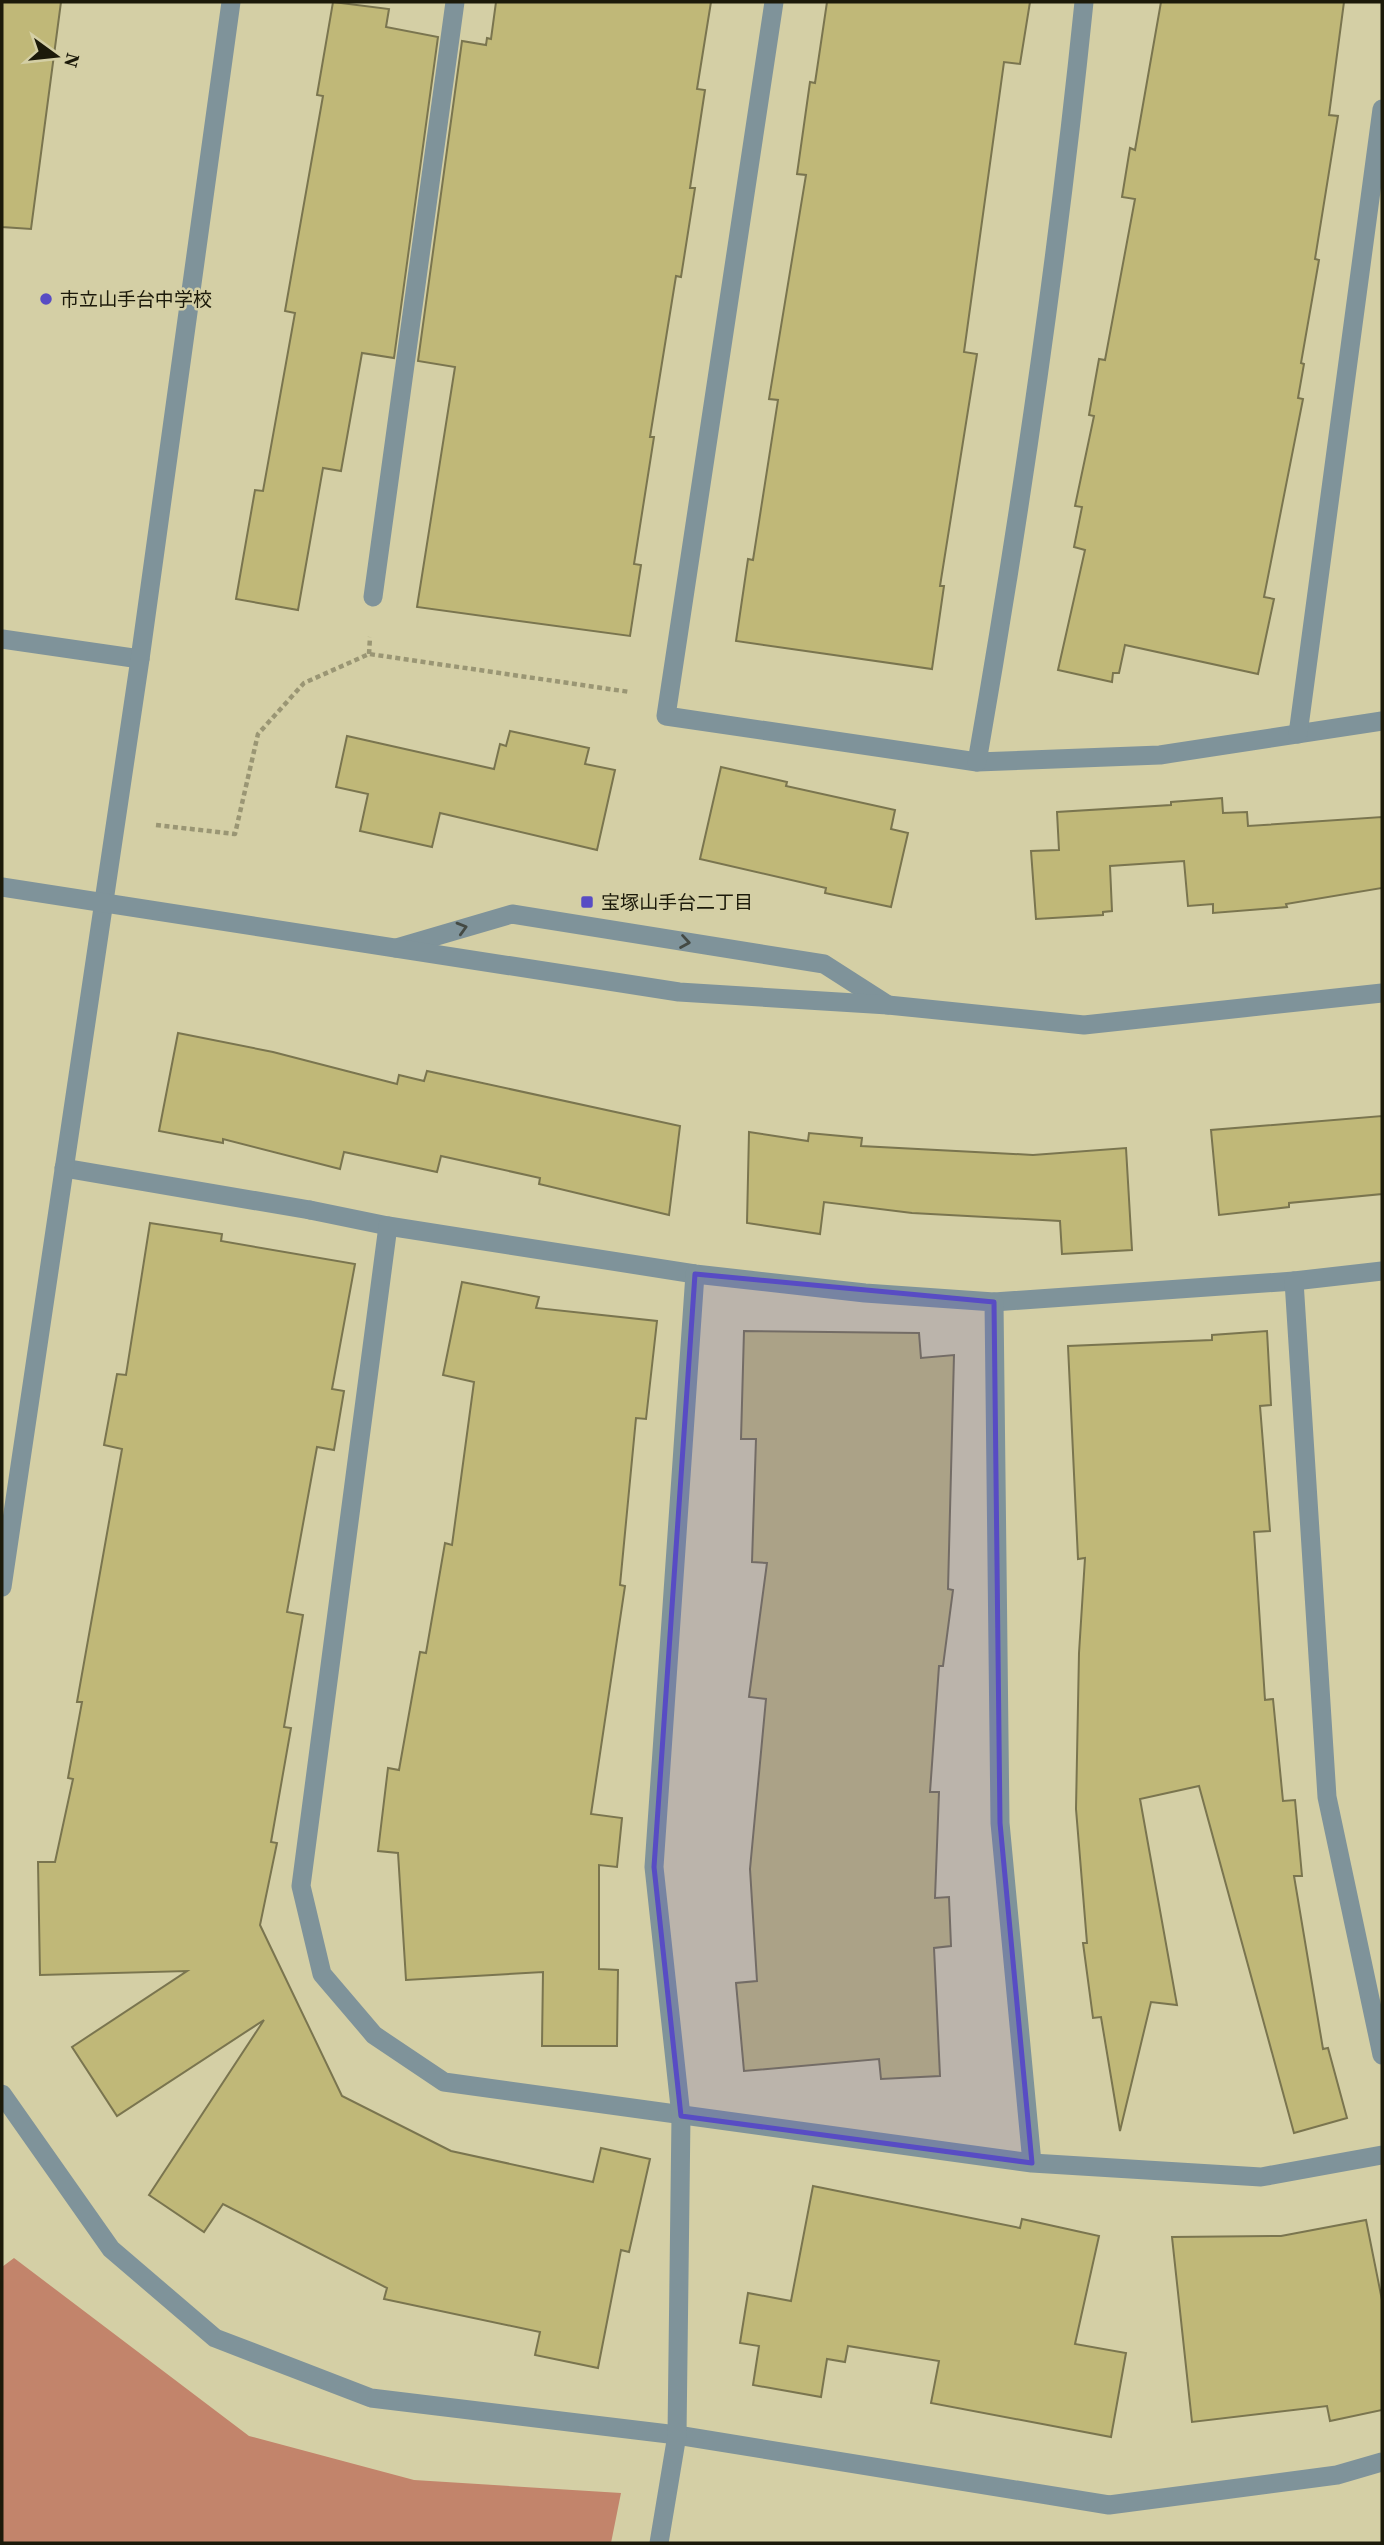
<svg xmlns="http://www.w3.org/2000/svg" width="1384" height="2545" font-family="'Source Serif 4','Noto Sans JP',serif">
<rect width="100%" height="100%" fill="#d4cfa5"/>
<path fill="#c2846b" d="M 14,2258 L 249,2436 L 414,2480 L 621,2493 L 611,2543 L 2,2543 L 2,2267 Z"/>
<g fill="#c0b878" stroke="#7a754f" stroke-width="2">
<path d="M 2,2 L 61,2 L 31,229 L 2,227 Z"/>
<path d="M 333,2 L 389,9 L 386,27 L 438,37 L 394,358 L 362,353 L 341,471 L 323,468 L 298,610 L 236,599 L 255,490 L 263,491 L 295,313 L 285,311 L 323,96 L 317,95 Z"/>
<path d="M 496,2 L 711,2 L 697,89 L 705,90 L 690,188 L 695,188 L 681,277 L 676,276 L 650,437 L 654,437 L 634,564 L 641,565 L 630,636 L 417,607 L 455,367 L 418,361 L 462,41 L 486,45 L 487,38 L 491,39 Z"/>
<path d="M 827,2 L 1030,2 L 1020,64 L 1004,62 L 964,352 L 977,354 L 940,586 L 944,586 L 932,669 L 736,641 L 748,559 L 753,560 L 778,400 L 769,399 L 806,175 L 797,174 L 810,82 L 815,83 Z"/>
<path d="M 1161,2 L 1344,2 L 1329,115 L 1338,116 L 1315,259 L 1319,260 L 1301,363 L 1304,364 L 1298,398 L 1303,399 L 1264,597 L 1274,599 L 1258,674 L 1125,645 L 1119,673 L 1113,673 L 1112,682 L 1058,670 L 1085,550 L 1074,547 L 1082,507 L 1075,506 L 1094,416 L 1089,415 L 1099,359 L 1105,360 L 1135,199 L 1122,197 L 1130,148 L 1135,150 Z"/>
<path d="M 510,731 L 589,748 L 585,764 L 615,770 L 597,850 L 440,813 L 432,847 L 360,831 L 368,794 L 336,787 L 347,736 L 494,769 L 500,744 L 506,746 Z"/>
<path d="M 721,767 L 787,782 L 786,786 L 895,810 L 891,829 L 908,833 L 891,907 L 825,893 L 826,888 L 700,859 Z"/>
<path d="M 1222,798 L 1223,813 L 1247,812 L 1248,826 L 1382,817 L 1382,888 L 1286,904 L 1287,907 L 1213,913 L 1213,904 L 1188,906 L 1184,861 L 1110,866 L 1112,911 L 1103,912 L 1103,915 L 1036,919 L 1031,851 L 1059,850 L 1057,812 L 1171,805 L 1171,802 Z"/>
<path d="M 178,1033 L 273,1052 L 397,1084 L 399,1075 L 424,1081 L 427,1071 L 680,1126 L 669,1215 L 539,1184 L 540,1178 L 441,1156 L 437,1172 L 344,1152 L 340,1169 L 223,1139 L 223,1143 L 159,1131 Z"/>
<path d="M 1382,1116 L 1382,1194 L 1289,1203 L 1289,1207 L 1219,1215 L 1211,1130 Z"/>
<path d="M 749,1132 L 808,1141 L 809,1133 L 862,1138 L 861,1146 L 1033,1155 L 1126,1148 L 1132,1250 L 1062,1254 L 1060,1221 L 912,1213 L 824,1202 L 820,1234 L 747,1223 Z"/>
<path d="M 150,1223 L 222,1234 L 221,1241 L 355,1264 L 332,1389 L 344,1391 L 334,1450 L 317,1447 L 287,1612 L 303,1615 L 284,1727 L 291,1728 L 271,1842 L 277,1843 L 260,1925 L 342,2096 L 451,2151 L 593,2182 L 601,2148 L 650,2159 L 629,2252 L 621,2250 L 598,2368 L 535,2355 L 540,2332 L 384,2299 L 387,2288 L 223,2204 L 204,2232 L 149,2195 L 264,2020 L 117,2116 L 72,2047 L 187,1971 L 40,1975 L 38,1862 L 55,1862 L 73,1779 L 68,1778 L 82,1702 L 77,1702 L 122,1449 L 104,1445 L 117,1374 L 126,1375 Z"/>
<path d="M 462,1282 L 539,1297 L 536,1308 L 657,1321 L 646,1419 L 636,1418 L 620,1585 L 625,1586 L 591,1814 L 622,1818 L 617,1867 L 599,1865 L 599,1969 L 618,1970 L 617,2046 L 542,2046 L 543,1972 L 406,1980 L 398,1853 L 378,1851 L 388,1768 L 399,1770 L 420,1652 L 426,1653 L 445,1543 L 452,1545 L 474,1382 L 443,1375 Z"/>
<path d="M 744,1331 L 919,1333 L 921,1358 L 954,1355 L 948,1589 L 953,1590 L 943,1666 L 939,1666 L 930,1792 L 939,1792 L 935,1898 L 949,1897 L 951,1946 L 934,1948 L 940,2076 L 881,2079 L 879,2059 L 744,2071 L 736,1983 L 757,1981 L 750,1869 L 766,1699 L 749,1697 L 767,1563 L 752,1562 L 756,1439 L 741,1439 Z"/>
<path d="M 1267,1331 L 1271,1405 L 1260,1406 L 1270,1531 L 1254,1532 L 1265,1700 L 1273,1699 L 1283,1801 L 1295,1800 L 1302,1876 L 1294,1876 L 1323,2049 L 1328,2048 L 1347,2118 L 1294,2133 L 1199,1786 L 1140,1799 L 1177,2005 L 1151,2002 L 1120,2131 L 1101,2017 L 1093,2018 L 1083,1943 L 1087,1943 L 1076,1809 L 1079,1653 L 1085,1558 L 1078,1559 L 1068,1346 L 1212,1340 L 1212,1335 Z"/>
<path d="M 813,2186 L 1020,2228 L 1022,2219 L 1099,2236 L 1075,2344 L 1126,2353 L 1111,2437 L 931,2403 L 939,2361 L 848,2346 L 845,2362 L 827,2359 L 821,2397 L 753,2385 L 759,2346 L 740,2343 L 748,2293 L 791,2301 Z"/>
<path d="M 1366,2220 L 1382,2300 L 1382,2410 L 1330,2421 L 1327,2406 L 1192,2422 L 1172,2237 L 1281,2236 Z"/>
</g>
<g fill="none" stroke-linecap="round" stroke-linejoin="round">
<g stroke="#9a9674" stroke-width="4.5" stroke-dasharray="5 3.5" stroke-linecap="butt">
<path d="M 369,654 L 370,637"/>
<path d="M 156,825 L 235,834 L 258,734 L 304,683 L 369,654 L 630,692"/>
</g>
<path stroke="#7f939a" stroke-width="19" d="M 396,948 L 512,914 L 824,964 L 888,1005"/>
<g stroke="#7f939a" stroke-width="19">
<path d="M 64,1168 L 310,1210"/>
<path d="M 994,1302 L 1294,1281"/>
</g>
<g stroke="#7f939a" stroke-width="19">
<path d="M 774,2 L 666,716 L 977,762 L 1160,755 L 1382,721"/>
<path d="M 373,597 L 455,2"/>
<path d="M 2,639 L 140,659"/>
<path d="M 1298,734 L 1382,109"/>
<path d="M 977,762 C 1021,510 1058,256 1084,2"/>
<path d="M 310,1210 L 388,1226"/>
<path d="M 1382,1271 L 1294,1281 L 1327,1797 L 1382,2055"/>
<path d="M 2,1587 L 140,659 L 231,2"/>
<path d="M 2,2094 L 111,2249 L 215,2338 L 371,2398 L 677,2435 L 1109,2505 L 1337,2475 L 1382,2462"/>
<path d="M 1032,2163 L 1000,1823 L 994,1302 L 865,1293 L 695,1274 L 388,1226 L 301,1886 L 322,1974 L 374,2035 L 444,2082 L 1032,2163 L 1261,2177 L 1382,2155"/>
<path d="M 659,2543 L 677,2435 L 681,2116 L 654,1867 L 695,1274"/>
</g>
<path stroke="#7f939a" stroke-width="19" d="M 2,887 L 679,992 L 888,1005 L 1084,1025 L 1382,993"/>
</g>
<defs><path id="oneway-chevron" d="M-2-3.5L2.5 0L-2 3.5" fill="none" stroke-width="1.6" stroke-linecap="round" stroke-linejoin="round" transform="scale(1.75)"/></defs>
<g stroke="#444a44">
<use href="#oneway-chevron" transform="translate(462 928) rotate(-16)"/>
<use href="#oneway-chevron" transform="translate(685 942) rotate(9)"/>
</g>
<path fill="#584cc4" fill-opacity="0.2" stroke="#584cc4" stroke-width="5" stroke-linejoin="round" d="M 695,1274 L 994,1302 L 1000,1823 L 1032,2163 L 681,2116 L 654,1867 Z"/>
<g fill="#584cc4" stroke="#d4cfa5" stroke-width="2.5">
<circle cx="46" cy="299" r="7"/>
<rect x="580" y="895" width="14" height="14" rx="3.5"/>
</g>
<g text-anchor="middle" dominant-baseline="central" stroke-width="5" stroke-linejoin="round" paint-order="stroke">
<g font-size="19" fill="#1c1a0a" stroke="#d4cfa5" text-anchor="start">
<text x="60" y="299">市立山手台中学校</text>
<text x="601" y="902">宝塚山手台二丁目</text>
</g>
</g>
<rect width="1384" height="2545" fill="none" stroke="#1c1a0a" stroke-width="7"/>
<g transform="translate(56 56) rotate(105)" stroke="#d4cfa5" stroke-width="5" paint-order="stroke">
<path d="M0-5L12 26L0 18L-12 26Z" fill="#1c1a0a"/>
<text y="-10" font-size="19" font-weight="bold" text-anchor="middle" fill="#1c1a0a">N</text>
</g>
</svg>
